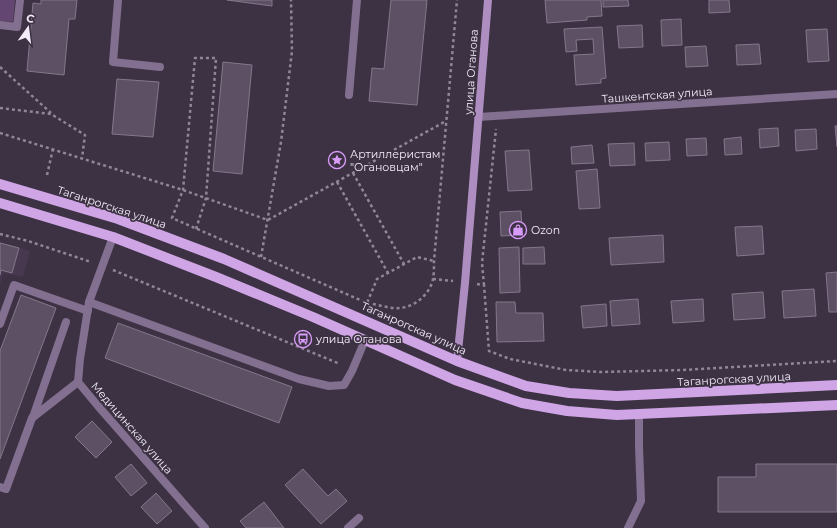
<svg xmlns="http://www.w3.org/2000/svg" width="837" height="528" font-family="Montserrat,sans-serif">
<rect width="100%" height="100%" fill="#3d3244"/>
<path fill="#47374f" d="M 0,242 L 30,251 L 23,277 L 3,273 L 0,284 Z"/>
<path fill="#634672" d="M 0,0 L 15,0 L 13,22 L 0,21 Z"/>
<g fill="#5d5064" stroke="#84778c">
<path d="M 41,0 L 77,0 L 75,19 L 69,19 L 64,75 L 27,71 L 33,3 L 41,4 Z"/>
<path d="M 227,0 L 272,0 L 272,6 Z"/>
<path d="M 391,0 L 427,0 L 417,105 L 369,101 L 372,68 L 384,69 Z"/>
<path d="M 545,0 L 601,0 L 602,16 L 587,17 L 587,20 L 547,23 Z"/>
<path d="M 603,0 L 628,0 L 629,6 L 603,7 Z"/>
<path d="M 709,0 L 729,0 L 730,12 L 709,13 Z"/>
<path d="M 681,19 L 682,45 L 662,46 L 661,20 Z"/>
<path d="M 642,25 L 643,47 L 619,48 L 617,26 Z"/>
<path d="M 602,27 L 606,78 L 601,79 L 601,83 L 576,85 L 574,55 L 594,54 L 593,39 L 576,40 L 577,51 L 566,52 L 564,29 Z"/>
<path d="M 827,29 L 829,61 L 808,62 L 806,30 Z"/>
<path d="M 759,44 L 761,64 L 737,65 L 736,45 Z"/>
<path d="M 706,46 L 708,66 L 686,67 L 685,47 Z"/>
<path d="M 223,62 L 252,65 L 242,174 L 213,171 Z"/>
<path d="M 117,79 L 159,82 L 153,137 L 112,134 Z"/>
<path d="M 835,126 L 837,126 L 837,147 Z"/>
<path d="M 778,128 L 779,146 L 760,148 L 759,129 Z"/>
<path d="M 816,129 L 817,149 L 796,151 L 795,130 Z"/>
<path d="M 741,137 L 742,154 L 725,155 L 724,139 Z"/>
<path d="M 706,138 L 707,155 L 687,156 L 686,139 Z"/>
<path d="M 669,142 L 670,160 L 646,161 L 645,143 Z"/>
<path d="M 634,143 L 635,165 L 610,166 L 608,144 Z"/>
<path d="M 592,145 L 594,163 L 572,164 L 571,147 Z"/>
<path d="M 529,150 L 532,190 L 508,191 L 505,151 Z"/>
<path d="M 597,169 L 600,208 L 579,209 L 576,171 Z"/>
<path d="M 521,211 L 522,235 L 501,236 L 500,212 Z"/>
<path d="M 762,226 L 764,254 L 737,256 L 735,227 Z"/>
<path d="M 663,235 L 664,262 L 611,265 L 609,238 Z"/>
<path d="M 0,243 L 19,248 L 12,273 L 1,270 L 0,275 Z"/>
<path d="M 519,247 L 520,292 L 500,293 L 499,248 Z"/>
<path d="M 544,247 L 545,264 L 523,264 L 523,248 Z"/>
<path d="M 837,272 L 837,312 L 829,312 L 826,273 Z"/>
<path d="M 814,289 L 816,316 L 784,318 L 782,291 Z"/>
<path d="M 763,292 L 765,318 L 734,320 L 732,294 Z"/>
<path d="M 21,295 L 56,308 L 0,459 L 0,351 Z"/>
<path d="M 638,299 L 640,324 L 612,326 L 610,301 Z"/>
<path d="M 703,299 L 704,321 L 673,323 L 671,301 Z"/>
<path d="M 496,302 L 515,302 L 516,313 L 543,313 L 544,341 L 497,342 Z"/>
<path d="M 606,304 L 607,326 L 583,328 L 581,306 Z"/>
<path d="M 118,323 L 292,387 L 279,423 L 105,358 Z"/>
<path d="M 92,421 L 112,442 L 96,458 L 75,437 Z"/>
<path d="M 131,464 L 147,483 L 131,496 L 115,477 Z"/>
<path d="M 756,464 L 837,464 L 837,512 L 718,512 L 718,477 L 756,477 Z"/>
<path d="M 303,469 L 328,496 L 336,489 L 347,501 L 321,524 L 285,485 Z"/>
<path d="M 156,493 L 172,511 L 157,524 L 141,507 Z"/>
<path d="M 264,502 L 284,528 L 246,528 L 240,521 Z"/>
</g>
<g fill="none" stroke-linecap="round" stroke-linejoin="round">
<g stroke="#908696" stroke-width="2.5" stroke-dasharray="3 3" stroke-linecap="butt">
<path d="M 0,67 L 51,113"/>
<path d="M 0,108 L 51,114 L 85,135 L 82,158"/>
<path d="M 0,133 L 183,190 L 268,220 L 446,121"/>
<path d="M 353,173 L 404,264"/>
<path d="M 47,175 L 53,149"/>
<path d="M 337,182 L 388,273"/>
<path d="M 196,229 L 206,198 L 216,58 L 195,58 L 183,190 L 172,218 L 367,303 L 377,279 L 417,257 L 434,261"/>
<path d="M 0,234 L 28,241 L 91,262"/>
<path d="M 261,257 L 281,142 L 292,51 L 291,0"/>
<path d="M 113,270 L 340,364"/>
<path d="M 433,279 L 453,281"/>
<path d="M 477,284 L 484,285 L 489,351 L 510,359 L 566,370 L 601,372 L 683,370 L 837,361"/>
<path d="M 484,285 L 482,263 L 496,129"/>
<path d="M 367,303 C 377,304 389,309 400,308 C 415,307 430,294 433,279 C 434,273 434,267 434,261 L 457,0"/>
</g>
<g stroke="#836f8f" stroke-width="8">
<path d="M 118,0 L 113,62 L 160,67"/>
<path d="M 0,25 L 17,27 L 20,0"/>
<path d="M 349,95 L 357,0"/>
<path d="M 89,302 L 299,379 L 329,386 L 344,385 L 352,371 L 365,340"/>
<path d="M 0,324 L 14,285 L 88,311"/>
<path d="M 33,417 L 66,322"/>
<path d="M 0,487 L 6,489 L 32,418 L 78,382"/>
<path d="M 628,528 L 641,501 L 639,446 L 639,414"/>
</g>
<g stroke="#836f8f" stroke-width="8">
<path d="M 113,237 L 89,302 L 80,359 L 78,382 L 98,406 L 205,528"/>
<path d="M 348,528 L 359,518"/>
</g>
<path stroke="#836f8f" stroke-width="8" d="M 478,117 L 837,94"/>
<path stroke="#ae8ec0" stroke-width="8" d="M 457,361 L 465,283 L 488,0"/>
<g stroke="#cfa5e6" stroke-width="10">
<path d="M 0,184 L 118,219 L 224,259 L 457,361 L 526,386 L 569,393 L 617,396 L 837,385"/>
<path d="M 0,203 L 113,237 L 216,277 L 313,317 L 455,380 L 522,403 L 567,411 L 617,415 L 837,405"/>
</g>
</g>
<defs>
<g id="sight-ring" transform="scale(0.9)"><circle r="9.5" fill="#3d3244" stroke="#d89bf8" stroke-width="1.5"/><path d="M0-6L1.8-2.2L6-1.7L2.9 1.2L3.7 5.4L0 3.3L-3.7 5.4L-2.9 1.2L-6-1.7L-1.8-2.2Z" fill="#d89bf8"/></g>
<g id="shop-ring" transform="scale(0.9)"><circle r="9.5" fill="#3d3244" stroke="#d89bf8" stroke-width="1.5"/><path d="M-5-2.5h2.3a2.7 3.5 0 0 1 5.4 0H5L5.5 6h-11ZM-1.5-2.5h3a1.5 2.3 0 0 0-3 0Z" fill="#d89bf8"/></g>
<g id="bus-ring" transform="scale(0.9)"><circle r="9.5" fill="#3d3244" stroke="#d89bf8" stroke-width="1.5"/><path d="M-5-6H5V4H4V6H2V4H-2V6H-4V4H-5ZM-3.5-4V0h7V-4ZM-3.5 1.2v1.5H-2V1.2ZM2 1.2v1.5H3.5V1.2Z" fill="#d89bf8"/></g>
</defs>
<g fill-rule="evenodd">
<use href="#sight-ring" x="337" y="160"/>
<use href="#shop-ring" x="518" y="230"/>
<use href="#bus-ring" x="303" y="339"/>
</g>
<g text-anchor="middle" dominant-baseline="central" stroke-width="3.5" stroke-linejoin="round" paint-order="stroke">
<g font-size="11" fill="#f3ecf8" stroke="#3d3244">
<text transform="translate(471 72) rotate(-86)">улица Оганова</text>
<text transform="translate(657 95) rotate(-4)">Ташкентская улица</text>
<text transform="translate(112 207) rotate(18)">Таганрогская улица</text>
<text transform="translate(414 328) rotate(24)">Таганрогская улица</text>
<text transform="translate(734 379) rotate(-3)">Таганрогская улица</text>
<text transform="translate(132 428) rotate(49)">Медицинская улица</text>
</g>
<g font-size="11" fill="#f3ecf8" stroke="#3d3244" text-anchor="start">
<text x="350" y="154">Артиллеристам<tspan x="350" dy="13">"Огановцам"</tspan></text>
<text x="531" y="230">Ozon</text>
<text x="316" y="339">улица Оганова</text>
</g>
</g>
<g transform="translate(28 28) rotate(14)" stroke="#3d3244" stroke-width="3" paint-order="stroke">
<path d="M0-3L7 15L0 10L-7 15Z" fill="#f3ecf8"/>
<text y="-6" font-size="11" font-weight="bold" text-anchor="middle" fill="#f3ecf8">С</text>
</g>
</svg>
